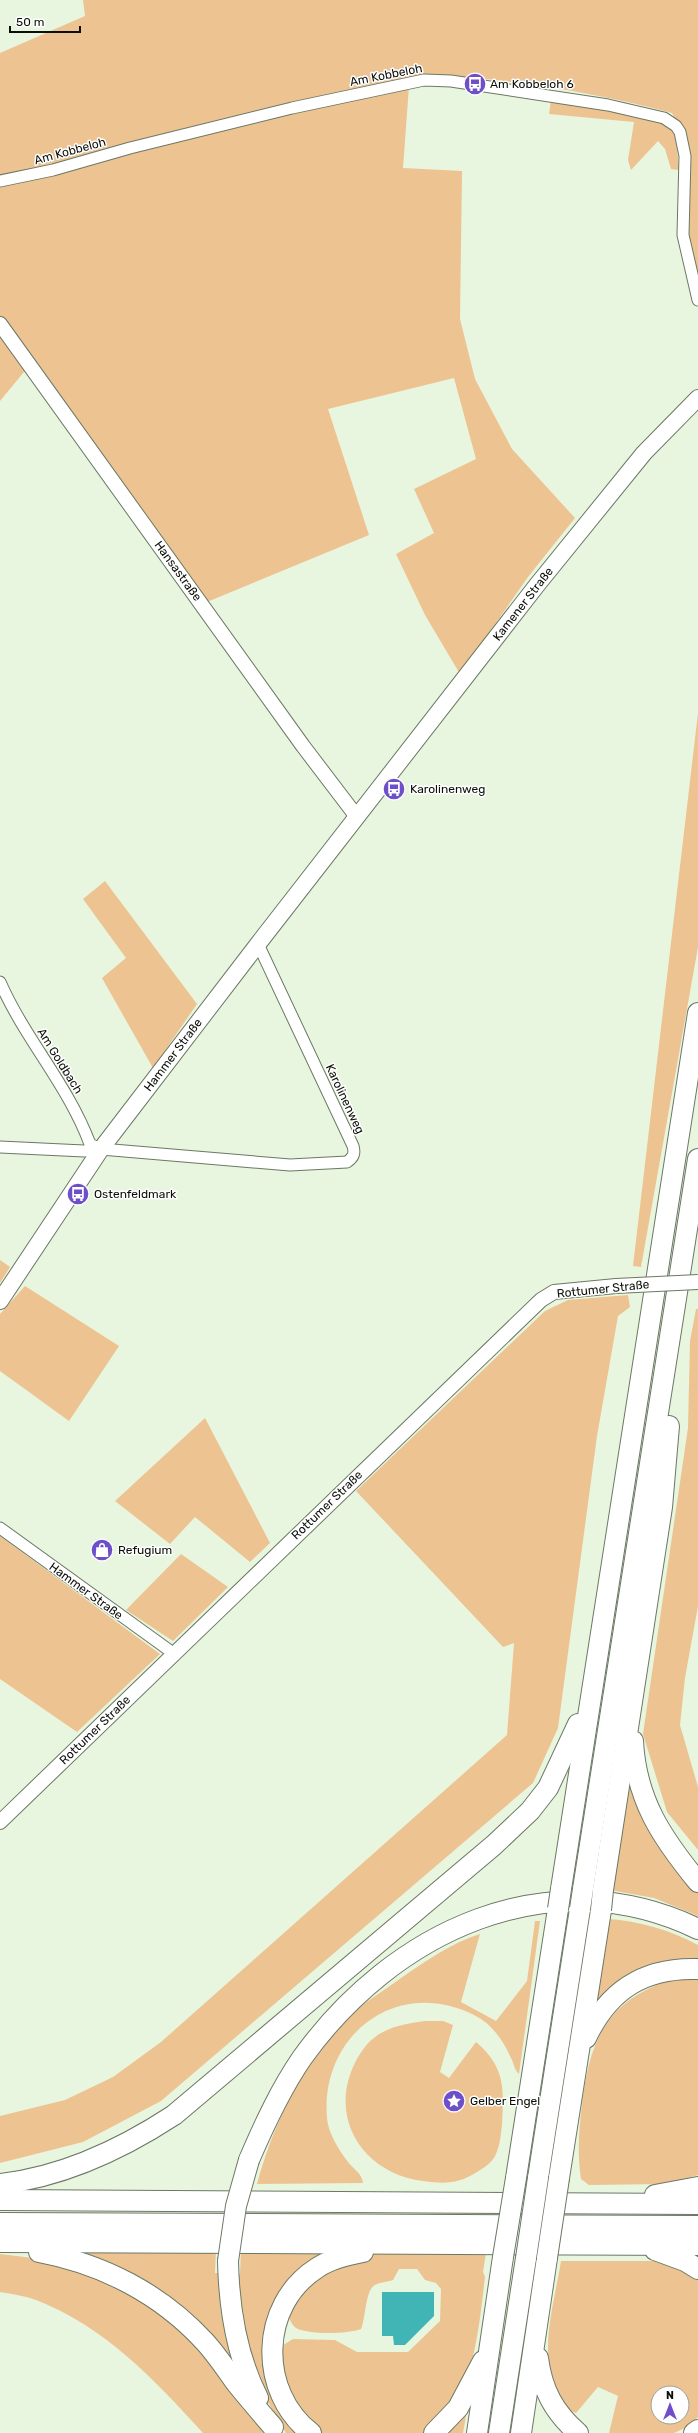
<svg xmlns="http://www.w3.org/2000/svg" width="698" height="2433" font-family="Rubik,sans-serif">
<rect width="100%" height="100%" fill="#e8f6df"/>
<g fill="#edc392" fill-rule="evenodd">
<path d="M 83,0 L 698,0 L 698,281 L 690,258 L 686,217 L 688,144 L 672,113 C 595,92 503,78 423,74 L 409,86 L 403,168 L 462,171 L 460,319 L 475,379 L 512,449 L 575,518 L 528,577 L 460,674 L 425,615 L 396,554 L 434,533 L 414,489 L 476,459 L 454,378 L 328,409 L 369,535 L 207,602 L 33,361 L 0,401 L 0,53 L 85,16 Z"/>
<path d="M 551,100 L 647,116 L 662,121 L 676,134 L 679,170 L 671,169 L 665,149 L 658,141 L 631,170 L 628,160 L 634,122 L 549,114 Z"/>
<path d="M 698,713 L 698,947 L 641,1267 L 633,1266 Z"/>
<path d="M 105,881 L 197,1004 L 153,1068 L 102,978 L 126,958 L 83,899 Z"/>
<path d="M 0,1260 L 10,1267 L 0,1283 Z"/>
<path d="M 25,1286 L 119,1346 L 69,1421 L 0,1371 L 0,1314 Z"/>
<path d="M 628,1295 L 630,1307 L 618,1316 L 597,1436 L 558,1728 L 533,1783 L 161,2101 L 83,2142 L 0,2163 L 0,2116 L 65,2100 L 113,2077 L 161,2042 L 507,1735 L 514,1643 L 503,1647 L 356,1491 L 545,1311 L 568,1300 Z"/>
<path d="M 696,1309 L 698,1309 L 698,1606 L 685,1678 L 680,1725 L 698,1787 L 698,1850 L 667,1812 L 643,1734 L 688,1428 L 690,1341 Z"/>
<path d="M 205,1418 L 270,1543 L 250,1562 L 195,1517 L 170,1544 L 115,1501 Z"/>
<path d="M 0,1536 L 160,1654 L 77,1732 L 0,1679 Z"/>
<path d="M 181,1554 L 228,1587 L 173,1641 L 126,1610 Z"/>
<path d="M 627,1769 L 698,1891 L 698,1916 L 654,1898 L 610,1890 Z"/>
<path d="M 608,1919 C 639,1921 671,1930 698,1945 L 698,1961 C 643,1959 635,1975 594,2008 Z"/>
<path d="M 535,1921 L 540,1921 L 519,2074 C 514,2070 514,2063 511,2058 C 503,2040 492,2024 474,2015 C 397,1976 320,2035 327,2118 C 328,2133 339,2150 348,2162 C 353,2169 362,2173 363,2183 L 257,2184 C 274,2122 302,2064 348,2018 C 363,2002 384,1991 401,1978 C 426,1961 451,1943 480,1934 L 461,2002 L 496,2021 L 527,1981 Z"/>
<path d="M 676,1978 L 698,1979 L 698,2175 L 667,2184 L 589,2185 L 581,2179 C 577,2154 579,2129 582,2104 C 590,2037 608,1999 676,1978 Z"/>
<path d="M 425,2021 L 443,2021 L 453,2025 L 440,2072 L 449,2078 L 476,2042 C 505,2067 504,2087 502,2124 C 501,2134 500,2145 496,2154 C 492,2163 485,2167 477,2172 C 458,2184 445,2184 423,2181 C 366,2174 329,2122 353,2067 C 369,2032 389,2026 425,2021 Z"/>
<path d="M 50,2248 L 216,2250 L 215,2273 L 218,2273 L 221,2313 L 236,2371 L 215,2344 Z"/>
<path d="M 241,2249 L 337,2249 L 267,2331 L 302,2433 L 286,2433 L 262,2392 L 247,2354 L 235,2275 L 240,2274 Z"/>
<path d="M 486,2253 L 483,2272 L 485,2277 C 481,2311 476,2366 459,2396 C 451,2410 436,2422 426,2433 L 321,2433 L 314,2429 L 282,2387 L 280,2347 L 293,2339 L 335,2340 L 357,2352 L 408,2352 L 440,2321 L 441,2289 L 436,2283 L 425,2280 L 417,2269 L 399,2269 L 393,2280 C 387,2282 380,2282 375,2285 C 365,2290 366,2318 361,2329 C 348,2334 308,2335 296,2328 C 291,2324 289,2318 287,2312 L 298,2289 L 350,2258 L 373,2254 Z"/>
<path d="M 0,2254 L 66,2262 L 146,2298 L 225,2372 L 263,2433 L 203,2433 C 155,2380 104,2326 36,2300 C 25,2296 12,2294 0,2292 Z"/>
<path d="M 561,2261 L 658,2261 L 677,2267 L 698,2280 L 698,2417 L 687,2427 L 674,2433 L 609,2433 L 618,2396 L 598,2387 L 576,2413 L 563,2408 C 536,2356 552,2316 561,2261 ZM 658,2393 L 682,2393 L 682,2417 L 658,2417 Z"/>
<path d="M 468,2405 L 463,2433 L 442,2433 Z"/>
</g>
<path fill="#41b4b5" d="M 382,2292 L 434,2292 L 434,2316 L 405,2345 L 394,2345 L 393,2336 L 382,2336 Z"/>
<g fill="none" stroke-linecap="round" stroke-linejoin="round">
<g stroke="#6b7864" stroke-width="13">
<g id="minor">
<path d="M 0,181 L 53,170 L 130,148 L 292,108 L 424,80 L 451,81 L 608,105 L 664,118 L 676,126 L 680,132 L 685,156 L 683,235 L 698,300"/>
<path d="M 0,982 C 25,1039 68,1085 90,1144 L 100,1149"/>
<path d="M 0,1147 L 84,1151 L 101,1149 L 290,1165 L 347,1162 C 354,1157 355,1153 353,1146 L 258,944"/>
<path d="M 0,1528 L 173,1653"/>
</g>
</g>
<g stroke="#6b7864" stroke-width="16">
<g id="tertiary">
<path d="M 0,324 L 303,746 L 357,817"/>
<path d="M 0,1822 L 541,1300 L 554,1292 L 616,1286"/>
</g>
</g>
<g stroke="#6b7864" stroke-width="18">
<path id="secondary" d="M 0,1301 L 101,1149 L 258,944 L 537,585 L 644,453 L 698,398"/>
</g>
<g stroke="#6b7864" stroke-width="22">
<g id="motorway">
<path d="M 633,1741 C 636,1800 662,1838 698,1882"/>
<path d="M 561,1889 L 698,1013"/>
<path d="M 583,1889 L 698,1159"/>
<path d="M 603,1890 L 662,1507 L 669,1426"/>
<path d="M 586,2038 C 609,1989 645,1967 698,1969"/>
<path d="M 249,2160 C 264,2125 280,2090 302,2058 C 392,1932 549,1857 698,1929"/>
<path d="M 516,2178 L 558,1909"/>
<path d="M 538,2178 L 580,1909"/>
<path d="M 559,2178 L 601,1910"/>
<path d="M 0,2184 C 63,2177 122,2149 174,2115 L 494,1845 L 530,1811 L 548,1788 L 578,1724"/>
<path d="M 655,2195 L 698,2187"/>
<path d="M 0,2200 L 698,2204"/>
<path d="M 0,2223 L 698,2226"/>
<path d="M 0,2242 L 698,2245"/>
<path d="M 655,2250 L 685,2261 L 698,2269"/>
<path d="M 39,2252 C 103,2264 161,2294 205,2342 C 216,2354 226,2369 236,2383 C 248,2398 261,2413 273,2427"/>
<path d="M 228,2261 C 229,2309 236,2355 258,2398"/>
<path d="M 538,2358 C 542,2390 554,2412 578,2433"/>
<path d="M 311,2433 C 258,2392 259,2305 317,2268 C 330,2259 347,2255 363,2252"/>
<path d="M 434,2433 L 458,2408 L 483,2361"/>
<path d="M 477,2433 L 503,2257"/>
<path d="M 499,2433 L 526,2258"/>
<path d="M 521,2433 L 547,2258"/>
<path d="M 694,2433 L 698,2430"/>
</g>
</g>
<use href="#minor" stroke="#fff" stroke-width="11"/>
<use href="#tertiary" stroke="#fff" stroke-width="14"/>
<use href="#secondary" stroke="#fff" stroke-width="16"/>
<use href="#motorway" stroke="#fff" stroke-width="20"/>
<g stroke="#6b7864" stroke-width="16" stroke-linecap="butt">
<path id="tertiary-bridge" d="M 616,1286 L 698,1282"/>
</g>
<g stroke="#6b7864" stroke-width="22" stroke-linecap="butt">
<g id="motorway-bridge">
<path d="M 558,1909 L 561,1889"/>
<path d="M 580,1909 L 583,1889"/>
<path d="M 601,1910 L 603,1890"/>
<path d="M 503,2257 L 516,2178"/>
<path d="M 526,2258 L 538,2178"/>
<path d="M 547,2258 L 559,2178"/>
<path d="M 228,2261 L 236,2206 L 249,2160"/>
</g>
</g>
<use href="#tertiary-bridge" stroke="#fff" stroke-width="14"/>
<use href="#motorway-bridge" stroke="#fff" stroke-width="20"/>
</g>
<defs>
<g id="bus-disc" transform="scale(1.15)"><circle r="9.5" fill="#6d4fc9" stroke="#fefefe"/><path d="M-5-6H5V4H4V6H2V4H-2V6H-4V4H-5ZM-3.5-4V0h7V-4ZM-3.5 1.2v1.5H-2V1.2ZM2 1.2v1.5H3.5V1.2Z" fill="#fff"/></g>
<g id="shop-disc" transform="scale(1.15)"><circle r="9.5" fill="#6d4fc9" stroke="#fefefe"/><path d="M-5-2.5h2.3a2.7 3.5 0 0 1 5.4 0H5L5.5 6h-11ZM-1.5-2.5h3a1.5 2.3 0 0 0-3 0Z" fill="#fff"/></g>
<g id="sight-disc" transform="scale(1.15)"><circle r="9.5" fill="#6d4fc9" stroke="#fefefe"/><path d="M0-6L1.8-2.2L6-1.7L2.9 1.2L3.7 5.4L0 3.3L-3.7 5.4L-2.9 1.2L-6-1.7L-1.8-2.2Z" fill="#fff"/></g>
</defs>
<g fill-rule="evenodd">
<use href="#bus-disc" x="475" y="84"/>
<use href="#bus-disc" x="394" y="789"/>
<use href="#bus-disc" x="78" y="1194"/>
<use href="#shop-disc" x="102" y="1550"/>
<use href="#sight-disc" x="454" y="2101"/>
</g>
<g text-anchor="middle" dominant-baseline="central" stroke-width="3" stroke-linejoin="round" paint-order="stroke">
<g font-size="12" fill="#0b0f08" stroke="#fefefe">
<text transform="translate(386 75) rotate(-11)">Am Kobbeloh</text>
<text transform="translate(70 151) rotate(-15)">Am Kobbeloh</text>
<text transform="translate(178 571) rotate(54)">Hansastraße</text>
<text transform="translate(523 604) rotate(-52)">Kamener Straße</text>
<text transform="translate(173 1055) rotate(-53)">Hammer Straße</text>
<text transform="translate(60 1061) rotate(58)">Am Goldbach</text>
<text transform="translate(345 1099) rotate(65)">Karolinenweg</text>
<text transform="translate(603 1289) rotate(-6)">Rottumer Straße</text>
<text transform="translate(327 1505) rotate(-44)">Rottumer Straße</text>
<text transform="translate(86 1591) rotate(36)">Hammer Straße</text>
<text transform="translate(95 1730) rotate(-44)">Rottumer Straße</text>
</g>
<g font-size="12" fill="#0b0f08" stroke="#fefefe" text-anchor="start">
<text x="490" y="84">Am Kobbeloh 6</text>
<text x="410" y="789">Karolinenweg</text>
<text x="94" y="1194">Ostenfeldmark</text>
<text x="118" y="1550">Refugium</text>
<text x="470" y="2101">Gelber Engel</text>
</g>
</g>
<g transform="translate(670 2405)"><circle r="19" fill="#fefefe" stroke="#9d9e9c"/>
<path d="M0-3L7 15L0 10L-7 15Z" fill="#6d4fc9"/>
<text y="-6" font-size="11" font-weight="bold" text-anchor="middle" fill="#0b0f08">N</text>
</g>
<path d="M10 26v6h70v-6" fill="none" stroke="#0b0f08" stroke-width="2"/>
<text x="16" y="26" font-size="12" fill="#0b0f08" stroke="#fefefe" stroke-width="3" paint-order="stroke">50 m</text>
</svg>
